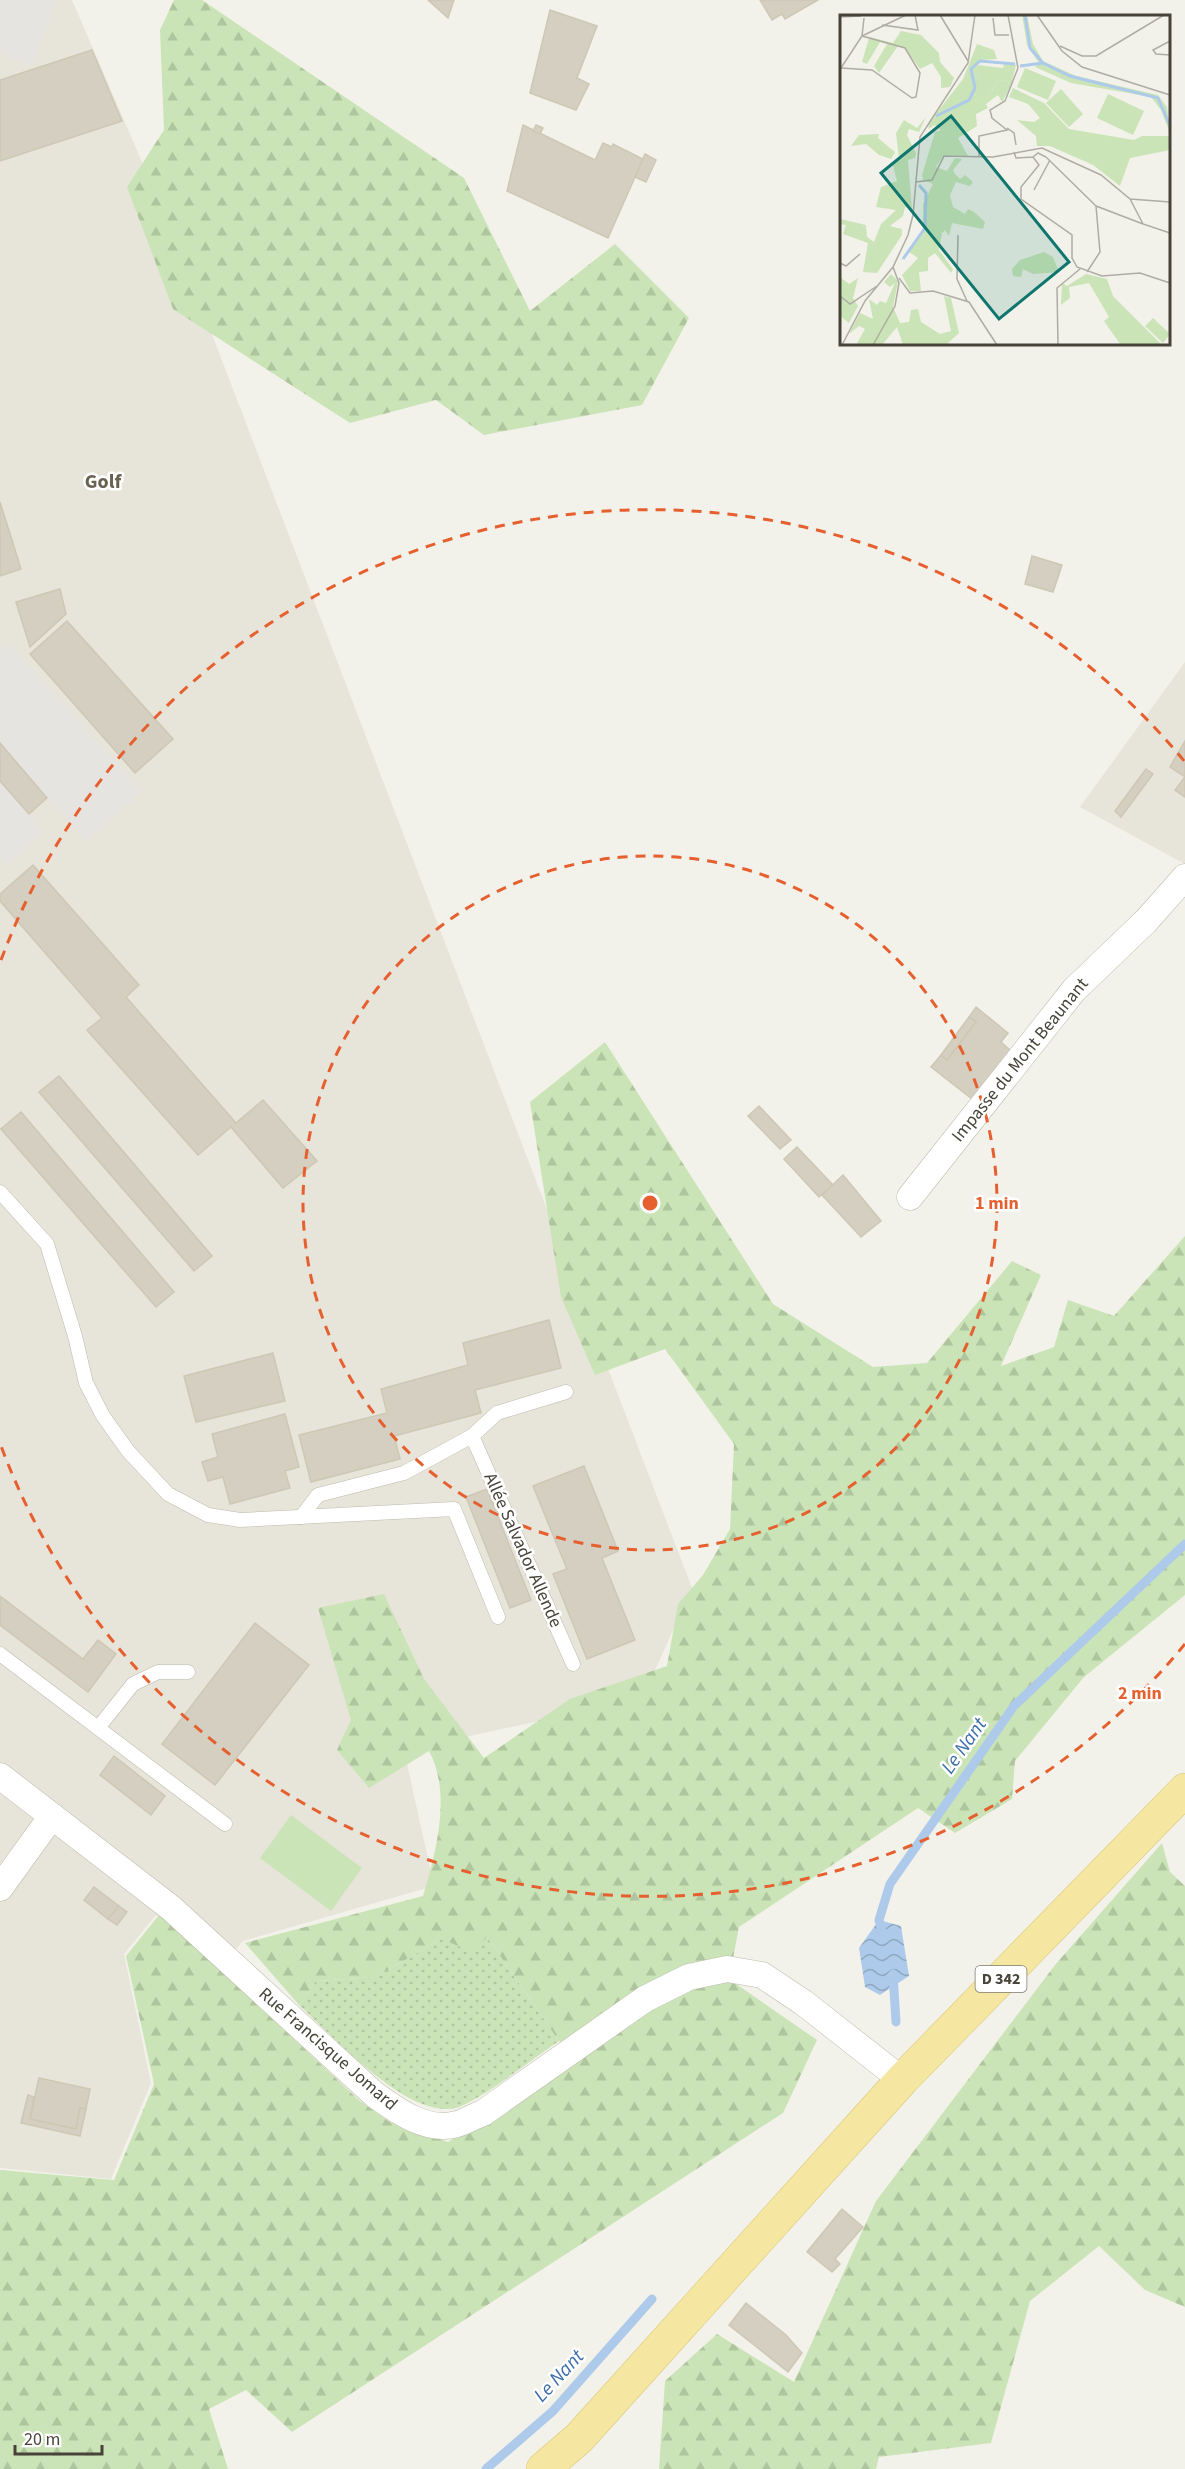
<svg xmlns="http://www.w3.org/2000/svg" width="1185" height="2469" font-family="'Source Sans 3',sans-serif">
<defs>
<pattern id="grass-dots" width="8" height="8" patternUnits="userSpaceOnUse" patternTransform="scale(1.5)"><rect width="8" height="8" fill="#cae4b7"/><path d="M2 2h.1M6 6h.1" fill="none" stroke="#afc59e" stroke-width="1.8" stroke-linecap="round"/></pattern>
<pattern id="forest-firs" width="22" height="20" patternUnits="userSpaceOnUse" patternTransform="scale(1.5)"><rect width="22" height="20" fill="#cae4b7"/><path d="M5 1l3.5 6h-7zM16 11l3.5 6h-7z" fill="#afc59e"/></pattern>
<pattern id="water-waves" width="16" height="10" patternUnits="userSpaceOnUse" patternTransform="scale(1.5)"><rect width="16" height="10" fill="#adcaea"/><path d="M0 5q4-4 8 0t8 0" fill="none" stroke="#8fa6bf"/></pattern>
</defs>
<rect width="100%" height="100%" fill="#f3f2ea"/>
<g fill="#e7e4d9">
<path d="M 0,0 L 72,0 L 177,243 L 692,1588 L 642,1699 L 404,1750 L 434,1886 L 243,1941 L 218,1970 L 156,1915 L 124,1954 L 151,2083 L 111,2179 L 0,2168 Z"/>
<path d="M 1185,662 L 1185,864 L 1080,807 Z"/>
</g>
<path fill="url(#grass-dots)" d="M 487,1937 L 559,2041 C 535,2057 479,2102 455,2108 C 407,2119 333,2036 299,2005 L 316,1981 L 376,1977 L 441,1939 Z"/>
<g fill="url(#forest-firs)">
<path d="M 174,0 L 202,0 L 464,178 L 530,311 L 615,244 L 689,318 L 642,405 L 484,435 L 436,400 L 350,423 L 173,309 L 127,187 L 164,130 L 160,30 Z"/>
<path d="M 605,1042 L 773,1304 L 873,1367 L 927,1363 L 1012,1261 L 1041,1275 L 1001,1366 L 1054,1347 L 1068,1300 L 1114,1316 L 1185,1236 L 1185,1595 L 1084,1677 L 1015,1761 L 1012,1799 L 955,1833 L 918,1808 L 739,1927 L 729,1979 L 817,2040 L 783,2113 L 292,2432 L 246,2390 L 209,2409 L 228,2469 L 0,2469 L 0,2170 L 114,2180 L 154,2084 L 126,1956 L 159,1915 L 180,1932 L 360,2101 L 390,2122 L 448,2142 L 577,2062 L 559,2041 L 487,1937 L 473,1952 L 441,1939 L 376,1977 L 316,1981 L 299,2005 L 245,1943 L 423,1896 C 436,1852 452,1793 429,1751 L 369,1788 L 337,1750 L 351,1720 L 318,1608 L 384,1594 L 424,1679 L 484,1758 L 570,1699 L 667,1666 L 678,1604 L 703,1575 L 730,1529 L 734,1444 L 665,1349 L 595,1375 L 561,1297 L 530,1102 Z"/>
<path d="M 1162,1843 L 1170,1872 L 1185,1886 L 1185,2307 L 1145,2290 L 1099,2246 L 1030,2301 L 991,2443 L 879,2457 L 876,2469 L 659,2469 L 665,2381 L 717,2334 L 794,2382 L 876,2201 L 1055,1965 Z"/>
</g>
<path fill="#cae4b7" d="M 291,1815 L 362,1868 L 331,1911 L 260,1858 Z"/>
<g fill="#e5e4e1">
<path d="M 0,0 L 56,0 L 32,66 L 0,52 Z"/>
<path d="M 11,646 L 142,791 L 86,841 L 0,743 L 0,650 Z"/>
<path d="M 0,781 L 29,814 L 40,833 L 7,866 L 0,859 Z"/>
</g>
<path fill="url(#water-waves)" d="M 879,1920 L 901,1926 L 909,1976 L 880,1995 L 865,1987 L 859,1948 Z"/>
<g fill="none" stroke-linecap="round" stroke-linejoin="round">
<g stroke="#adcaea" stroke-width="9">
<path d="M 882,1931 L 879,1920 L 890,1884 L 1014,1706 L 1185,1544"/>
<path d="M 893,1974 L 896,2022"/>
<path d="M 486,2469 L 553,2411 L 652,2299"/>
</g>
</g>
<g fill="#d4cfc1" stroke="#cec7b4" stroke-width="1.5">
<path d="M 428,0 L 454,0 L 448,18 Z"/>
<path d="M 760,0 L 818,0 L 785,19 L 782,14 L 772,20 Z"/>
<path d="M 550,10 L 597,26 L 577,78 L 589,84 L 576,110 L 530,93 Z"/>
<path d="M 92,50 L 122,121 L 0,161 L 0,80 Z"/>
<path d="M 523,125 L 595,160 L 603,143 L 612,147 L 613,144 L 643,159 L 608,238 L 507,191 Z"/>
<path d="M 536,125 L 543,128 L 540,134 L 533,131 Z"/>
<path d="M 645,154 L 656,160 L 646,182 L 635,177 Z"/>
<path d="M 0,502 L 21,569 L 0,576 Z"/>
<path d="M 1032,556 L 1062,565 L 1053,592 L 1025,584 Z"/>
<path d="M 60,589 L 66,614 L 30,647 L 16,602 Z"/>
<path d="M 67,621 L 173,739 L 135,773 L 30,654 Z"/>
<path d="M 1185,741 L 1185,797 L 1175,790 L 1185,777 L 1170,767 Z"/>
<path d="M 0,743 L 47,798 L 29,814 L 0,781 Z"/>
<path d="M 1146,769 L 1153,774 L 1121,817 L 1115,811 Z"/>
<path d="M 33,865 L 139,985 L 126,997 L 236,1123 L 263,1100 L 317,1161 L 283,1188 L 231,1127 L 198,1155 L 87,1030 L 102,1018 L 0,901 L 0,894 Z"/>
<path d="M 976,1007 L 1008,1033 L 1001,1042 L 1010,1050 L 972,1099 L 931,1067 L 941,1055 L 947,1060 L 976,1022 L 969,1017 Z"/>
<path d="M 969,1017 L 976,1022 L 947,1060 L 941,1055 Z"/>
<path d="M 59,1076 L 212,1256 L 194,1271 L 39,1092 Z"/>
<path d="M 759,1106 L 791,1140 L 780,1149 L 748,1116 Z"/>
<path d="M 21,1112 L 174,1292 L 156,1307 L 1,1129 Z"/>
<path d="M 797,1147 L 833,1185 L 819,1197 L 784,1159 Z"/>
<path d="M 843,1175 L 881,1221 L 861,1237 L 822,1195 Z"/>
<path d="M 549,1320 L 561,1368 L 475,1390 L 481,1413 L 394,1436 L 400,1459 L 311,1482 L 299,1435 L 387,1413 L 381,1389 L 468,1365 L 463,1343 Z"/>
<path d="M 273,1353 L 285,1401 L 196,1422 L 184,1376 Z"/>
<path d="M 285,1414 L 299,1467 L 285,1471 L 290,1488 L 230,1504 L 223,1477 L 208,1481 L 202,1462 L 218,1457 L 212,1434 Z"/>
<path d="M 584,1466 L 618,1551 L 602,1558 L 635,1640 L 587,1659 L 553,1574 L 567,1569 L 533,1486 Z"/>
<path d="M 487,1489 L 531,1600 L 510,1608 L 466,1497 Z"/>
<path d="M 0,1596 L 83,1659 L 98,1640 L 116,1654 L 88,1692 L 0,1625 Z"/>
<path d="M 255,1623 L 309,1665 L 215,1785 L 162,1744 Z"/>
<path d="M 114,1756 L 165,1796 L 151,1815 L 100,1775 Z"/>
<path d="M 94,1887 L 119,1906 L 108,1919 L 84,1900 Z"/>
<path d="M 119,1906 L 127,1912 L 117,1925 L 108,1919 Z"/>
<path d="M 39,2078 L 90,2089 L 86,2109 L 80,2108 L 76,2129 L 30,2119 Z"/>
<path d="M 28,2095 L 34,2097 L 30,2119 L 76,2129 L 80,2108 L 86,2109 L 80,2136 L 21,2123 Z"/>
<path d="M 842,2209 L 863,2227 L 835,2259 L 840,2264 L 832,2272 L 807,2252 Z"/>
<path d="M 746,2303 L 786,2335 L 802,2353 L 788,2372 L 729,2325 Z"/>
</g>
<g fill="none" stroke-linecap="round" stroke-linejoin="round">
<g stroke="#bebaad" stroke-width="15">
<g id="service">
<path d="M 0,1192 L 47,1244 L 75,1336 L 86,1383 L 103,1416 L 128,1451 L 168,1494 L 208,1515 L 240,1520 L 454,1509 L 498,1617"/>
<path d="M 472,1436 L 573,1664"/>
<path d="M 301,1517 L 318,1495 L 404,1473 L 472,1436 L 497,1413 L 566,1392"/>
<path d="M 0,1654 L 225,1824"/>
<path d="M 98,1728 L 133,1684 L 158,1672 L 188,1672"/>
</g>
</g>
<g stroke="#bebaad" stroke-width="27">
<g id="minor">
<path d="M 910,1197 L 1074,990 L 1146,921 L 1185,877"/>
<path d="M 0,1776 L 171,1908 L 374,2094 C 396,2110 427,2133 457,2124 C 465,2122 474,2116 483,2113 L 645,1999 L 689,1977 L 727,1969 L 762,1975 L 804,2003 L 902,2080"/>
<path d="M 0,1888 L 52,1816"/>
</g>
</g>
<g stroke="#d9c673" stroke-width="34">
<path id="primary" d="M 543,2469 L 579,2438 L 902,2080 L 1185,1790"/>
</g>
<use href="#service" stroke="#fff" stroke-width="14"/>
<use href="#minor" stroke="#fff" stroke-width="26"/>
<use href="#primary" stroke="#f5e7a2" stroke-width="33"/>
</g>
<g fill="none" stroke="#e65f2f" stroke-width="3" stroke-dasharray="10 8">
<circle cx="650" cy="1203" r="347"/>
<path d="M1185 1644A693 693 0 0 1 1 1446M1 960A693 693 0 0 1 1185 762"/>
</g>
<g text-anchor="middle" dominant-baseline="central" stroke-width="5" stroke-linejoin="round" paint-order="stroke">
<rect fill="#fff" stroke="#7e7b74" stroke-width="1.5" x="975.5" y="1966" width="51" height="26" rx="4.5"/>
<g font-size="16" font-weight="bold" fill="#474339">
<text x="1001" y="1979">D 342</text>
</g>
<g font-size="18" fill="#474339" stroke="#fff">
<text transform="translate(1020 1060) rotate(-51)">Impasse du Mont Beaunant</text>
<text transform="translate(523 1550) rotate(66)">Allée Salvador Allende</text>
<text transform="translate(328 2049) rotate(41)">Rue Francisque Jomard</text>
</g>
<g font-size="20" font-weight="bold" fill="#696251" stroke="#fff">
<text x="103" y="482">Golf</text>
</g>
<g font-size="20" font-style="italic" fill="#3c6ea9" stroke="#fff">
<text transform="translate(964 1746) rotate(-55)">Le Nant</text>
<text transform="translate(559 2376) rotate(-47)">Le Nant</text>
</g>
</g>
<g transform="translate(840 15)">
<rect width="330" height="330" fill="#f3f2ea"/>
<path d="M 61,16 L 81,20 L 99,38 L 100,47 L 114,63 L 110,72 L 101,73 L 101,62 L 92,48 L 80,54 L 65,33 L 58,31 L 39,58 L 34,51 L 47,29 L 40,27 L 27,49 L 22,47 L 29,23 L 26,21 L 53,28 ZM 137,29 L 154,35 L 157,44 L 141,45 L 134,56 L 140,65 L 135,82 L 143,89 L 159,66 L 166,65 L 171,71 L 162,87 L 158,80 L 146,89 L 148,93 L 136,99 L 137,111 L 118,123 L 128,141 L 104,140 L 96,152 L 107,156 L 115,143 L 122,144 L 113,155 L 115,159 L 120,164 L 125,160 L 133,167 L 130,171 L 116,167 L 110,180 L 113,192 L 125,199 L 128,194 L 134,197 L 145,207 L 143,214 L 112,208 L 109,221 L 105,215 L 102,218 L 99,235 L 113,254 L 111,258 L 95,238 L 88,243 L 88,256 L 79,257 L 81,276 L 70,276 L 62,260 L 78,243 L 69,237 L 83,215 L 83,189 L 93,169 L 83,165 L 82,160 L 95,117 L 101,115 L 94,110 L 89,114 L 88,109 L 123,64 ZM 86,102 L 79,117 L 69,114 L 67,120 L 76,138 L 75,143 L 68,145 L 72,194 L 65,192 L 63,201 L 50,211 L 62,214 L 62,220 L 37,258 L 23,257 L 28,228 L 3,219 L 6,210 L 0,209 L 0,204 L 26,210 L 27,222 L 34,227 L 41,209 L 56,195 L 36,192 L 41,172 L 57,166 L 53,150 L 59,144 L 56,118 L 64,105 L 77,113 ZM 39,119 L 38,123 L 55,137 L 51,144 L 39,140 L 26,129 L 11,131 L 19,120 ZM 204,237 L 213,242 L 219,257 L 193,259 L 183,254 L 181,262 L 173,261 L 172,254 L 180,245 ZM 51,259 L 58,266 L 53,292 L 60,308 L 69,307 L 71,295 L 78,294 L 81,307 L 100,319 L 111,316 L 104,281 L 111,283 L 119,318 L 106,330 L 63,330 L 57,312 L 42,330 L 16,330 L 25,314 L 19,311 L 9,319 L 20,298 L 33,304 L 29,284 L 37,290 L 40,286 L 46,288 L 55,268 L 50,272 L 44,267 ZM 246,259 L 267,264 L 273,281 L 322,330 L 280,329 L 264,306 L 269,302 L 249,268 L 229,272 L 230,283 L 221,290 L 222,268 L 227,271 ZM 0,262 L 9,269 L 18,263 L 13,283 L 18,291 L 9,308 L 0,301 Z" fill="#cae4b7"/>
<path d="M 182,0 L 187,0 L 193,29 L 203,46 L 236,61 L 318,80 L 327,92 L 330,118 L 321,95 L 311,82 L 231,68 L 195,52 L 199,48 L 187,30 Z" fill="#cae4b7"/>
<path d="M 164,49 L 176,50 L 171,71 L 166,65 L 159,66 L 143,89 L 130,87 L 136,80 L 133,69 L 140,65 L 134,56 L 138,50 L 163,53 ZM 173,73 L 204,88 L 229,114 L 294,125 L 302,121 L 330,121 L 330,135 L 290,143 L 280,171 L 253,150 L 210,131 L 197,131 L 196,121 L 177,105 L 194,107 L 200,103 L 188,89 L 169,82 Z" fill="#cae4b7"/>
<path d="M 185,53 L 216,66 L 208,85 L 177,72 ZM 221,74 L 243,99 L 229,112 L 206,88 ZM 268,79 L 304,96 L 293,120 L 257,103 ZM 313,303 L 330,319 L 323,328 L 305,311 Z" fill="#cae4b7"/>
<path fill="none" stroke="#adcaea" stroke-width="3" d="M 185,0 L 190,33 L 203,48 L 230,61 L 318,83 L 330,111M 180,51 L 203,48M 96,101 L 129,85 L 135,73 L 131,54 L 140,46 L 175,49M 63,244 L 85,213 L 86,178 L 79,170"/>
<path fill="none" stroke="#aeaca3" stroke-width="1.5" d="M 100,0 L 128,46M 197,0 L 222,36 L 242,52 L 330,80M 0,2 L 21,1M 153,3 L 155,20 L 169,20M 42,10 L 78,15 L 75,0M 22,21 L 66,0M 330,26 L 313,35 L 316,39 L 330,40M 220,31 L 242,41 L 256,41 L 324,0M 1,53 L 32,55 L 72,83 L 76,82 L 80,58 L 65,33 L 22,21M 1,53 L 22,21 L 24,3M 167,113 L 174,118 L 176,130M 174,137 L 176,143 L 193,142 L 199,150 L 181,172 L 181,184 L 232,220 L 232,243 L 237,252 L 262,261 L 300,258 L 330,268M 139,142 L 139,121 L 167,115 L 152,103 L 150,95 L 165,86 L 178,53 L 168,0M 193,142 L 198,138 L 206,142 L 256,191M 76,167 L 92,165 L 104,141 L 153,142 L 202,133 L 261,160 L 290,184 L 303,209 L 330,218M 194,175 L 210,145M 290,184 L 330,187M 118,220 L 117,264 L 127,286M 0,248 L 6,251 L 20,239M 247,257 L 260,237 L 256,191 L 303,209M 59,263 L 70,278 L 93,276 L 129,287 L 157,330M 0,281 L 10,289 L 37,271M 2,330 L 25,286 L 53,252 L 68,220 L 73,200 L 80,122 L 128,48 L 135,0M 33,330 L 55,291 L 59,268 L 53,252M 218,330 L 217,273 L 240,254"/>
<path fill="#0f766e" fill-opacity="0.15" stroke="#0f766e" stroke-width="3" d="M 111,101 L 229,247 L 159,304 L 41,158 Z"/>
<rect width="330" height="330" fill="none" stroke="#474339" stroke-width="3"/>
</g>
<circle cx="650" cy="1203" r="9" fill="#e65f2f" stroke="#fff" stroke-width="3"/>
<g font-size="18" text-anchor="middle" font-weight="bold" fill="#e65f2f" stroke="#fff" stroke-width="5" stroke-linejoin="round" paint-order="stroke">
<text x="997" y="1209">1 min</text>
<text x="1140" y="1699">2 min</text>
</g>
<path d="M15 2445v9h87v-9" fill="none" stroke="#474339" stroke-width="3"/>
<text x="24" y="2445" font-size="18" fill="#474339" stroke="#ffffff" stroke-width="4.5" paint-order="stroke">20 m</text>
</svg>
